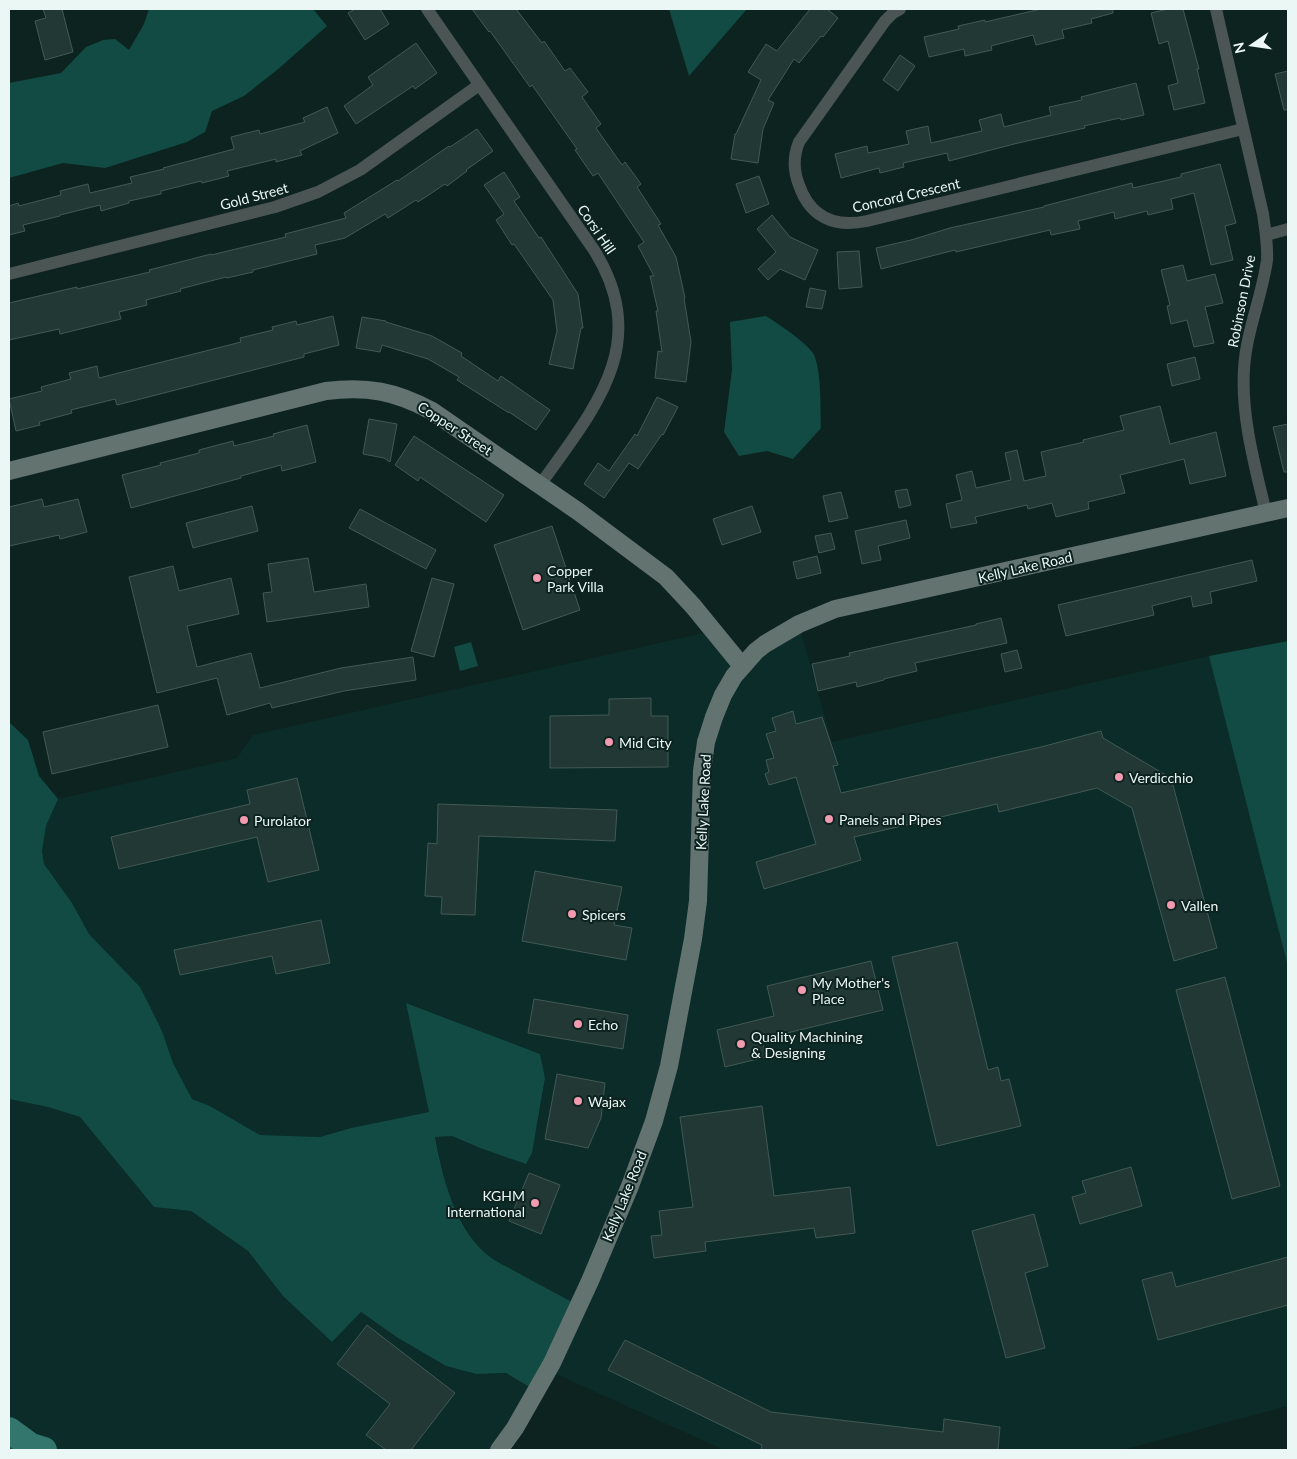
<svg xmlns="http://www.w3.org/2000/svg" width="1297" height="1459" font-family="Lato,sans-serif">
<rect width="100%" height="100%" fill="#0d2320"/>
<g fill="#0b2c28">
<path d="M 799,625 L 832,742 L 1209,656 L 1288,967 L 1288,1406 L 1122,1450 L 724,1450 L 547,1370 L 577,1305 L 497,1262 L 484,1252 L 471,1237 L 459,1216 L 448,1194 L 435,1137 L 452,1136 L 480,1148 L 526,1163 L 538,1123 L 545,1078 L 540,1054 L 407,1003 L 429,1112 L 351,1128 L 320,1137 L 260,1135 L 210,1106 L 192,1099 L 173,1063 L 162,1031 L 109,955 L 89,934 L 72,903 L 44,864 L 42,851 L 46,826 L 58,799 L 237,758 L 253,735 L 712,631 L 742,668 Z"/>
<path d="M 9,1099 L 48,1107 L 80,1117 L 154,1207 L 191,1211 L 248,1251 L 283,1296 L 332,1342 L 361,1312 L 398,1338 L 446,1366 L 475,1374 L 506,1373 L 536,1391 L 497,1450 L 41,1450 L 30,1447 L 9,1431 Z"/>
</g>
<g fill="#114b44">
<path d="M 149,9 L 313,9 L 327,26 L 277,70 L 244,96 L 212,111 L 205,132 L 187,142 L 105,168 L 63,163 L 9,178 L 9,83 L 61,73 L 86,47 L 103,40 L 115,39 L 129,50 L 144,24 Z"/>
<path d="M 669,9 L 747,9 L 689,76 Z"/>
<path d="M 766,316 C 777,323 809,344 814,355 C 822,373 820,408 821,428 L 793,459 L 767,451 L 739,456 L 724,432 L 732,370 L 730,322 Z"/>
<path d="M 1288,641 L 1288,967 L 1209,656 Z"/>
<path d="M 471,642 L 478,666 L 460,671 L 454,647 Z"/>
<path d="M 9,722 L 28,740 L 39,776 L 58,799 L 46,826 L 42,851 L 44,864 L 72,903 L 89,934 L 140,987 L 162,1031 L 173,1063 L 192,1099 L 210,1106 L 260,1135 L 320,1137 L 351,1128 L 429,1112 L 406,1003 L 540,1054 L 545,1078 L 532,1153 L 526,1164 L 480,1148 L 452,1136 L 435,1137 C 443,1178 453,1222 484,1252 C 495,1262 508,1267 520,1274 C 539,1284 558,1295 578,1305 L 536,1391 L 506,1373 L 476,1374 L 446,1366 L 398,1338 L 361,1312 L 332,1342 L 283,1296 L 248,1251 L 191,1211 L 154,1207 L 80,1117 L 48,1107 L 9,1099 Z"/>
<path d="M 9,1431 L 30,1447 L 41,1450 L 9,1450 Z"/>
</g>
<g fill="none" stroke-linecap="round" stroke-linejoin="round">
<path stroke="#32766d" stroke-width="26" d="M 9,1430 L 31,1446 L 44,1450"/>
</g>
<g fill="#223834" stroke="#425955">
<path d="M 43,9 L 62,9 L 73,52 L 45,60 L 35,21 L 46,18 Z"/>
<path d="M 355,9 L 380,9 L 389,24 L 365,40 L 348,13 Z"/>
<path d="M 472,9 L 516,9 L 542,43 L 544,41 L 565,71 L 570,68 L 588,92 L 582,97 L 601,124 L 596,128 L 622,165 L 625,162 L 641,184 L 637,187 L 661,224 L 658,225 L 676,257 L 685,298 L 684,298 L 691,342 L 686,382 L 655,378 L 658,351 L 662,352 L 656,311 L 658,311 L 650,276 L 654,276 L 638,246 L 644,242 L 598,173 L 593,176 L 575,150 L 577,149 L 532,85 L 530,87 L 490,31 L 489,32 Z"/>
<path d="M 810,9 L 827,9 L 838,18 L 823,37 L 821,36 L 799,63 L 794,59 L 768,100 L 774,103 L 763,129 L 758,163 L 731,159 L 735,134 L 736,134 L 761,80 L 748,72 L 766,44 L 777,51 Z"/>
<path d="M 1041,9 L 1113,9 L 1113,13 L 1091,19 L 1092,23 L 1062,30 L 1064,38 L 1036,45 L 1033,35 L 991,46 L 992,50 L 965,56 L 964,49 L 929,57 L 924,37 L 959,29 L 958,26 L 985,20 L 985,22 Z"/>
<path d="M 1168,9 L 1183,9 L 1199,69 L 1197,69 L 1205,103 L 1174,110 L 1168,86 L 1178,83 L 1168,41 L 1159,44 L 1151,13 Z"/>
<path d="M 416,43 L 437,73 L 415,89 L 413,86 L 356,124 L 344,106 L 373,85 L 368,77 Z"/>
<path d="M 900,55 L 915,66 L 898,91 L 883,80 Z"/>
<path d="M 1288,71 L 1288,110 L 1284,110 L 1275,74 Z"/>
<path d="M 1136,83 L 1144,115 L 1121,120 L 1120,118 L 1084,126 L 1085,128 L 1018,143 L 949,161 L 947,153 L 903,163 L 904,167 L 880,173 L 879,168 L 841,178 L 835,154 L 867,146 L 868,153 L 909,144 L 906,131 L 928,126 L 931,143 L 982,131 L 979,120 L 1001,114 L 1004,127 L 1051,115 L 1049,107 L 1082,100 L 1081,97 Z"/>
<path d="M 327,107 L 338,133 L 300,151 L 302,155 L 276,162 L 276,159 L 227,171 L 229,176 L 202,183 L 201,181 L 161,191 L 161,194 L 129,201 L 129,203 L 101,211 L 100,205 L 60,215 L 60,216 L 23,225 L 25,231 L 9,235 L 9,206 L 18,203 L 19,206 L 61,195 L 60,191 L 88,184 L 90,193 L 132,183 L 130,177 L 164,169 L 163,168 L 234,149 L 231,137 L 259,130 L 260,134 L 305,122 L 303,118 Z"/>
<path d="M 477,129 L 493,151 L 466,170 L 467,171 L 447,186 L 445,184 L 418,202 L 416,200 L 388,218 L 385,214 L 345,238 L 315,245 L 317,254 L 253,270 L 253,272 L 227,278 L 226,277 L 180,289 L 181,291 L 146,300 L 147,305 L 119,312 L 121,319 L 60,334 L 59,329 L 9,340 L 9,303 L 77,287 L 77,289 L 150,272 L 149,270 L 211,254 L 211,255 L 286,237 L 285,234 L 346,218 L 344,213 L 397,180 L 398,181 L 449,146 L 450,147 Z"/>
<path d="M 1220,164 L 1236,223 L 1225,226 L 1233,260 L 1211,265 L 1194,193 L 1171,199 L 1173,209 L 1148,215 L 1147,211 L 1115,219 L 1114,212 L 1078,221 L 1080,229 L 1051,235 L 1050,230 L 956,252 L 955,250 L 881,269 L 876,248 L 911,240 L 950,228 L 1044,207 L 1044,206 L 1132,183 L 1133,188 L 1181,177 L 1181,174 Z"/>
<path d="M 504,172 L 520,197 L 514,201 L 539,238 L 541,237 L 578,294 L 583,328 L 581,328 L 573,369 L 549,364 L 557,331 L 553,300 L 514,244 L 512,245 L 496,220 L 504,214 L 484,185 Z"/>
<path d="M 759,176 L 769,204 L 746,213 L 736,184 Z"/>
<path d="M 772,215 L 790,237 L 818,250 L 805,280 L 780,269 L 768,280 L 758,269 L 776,252 L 757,229 Z"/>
<path d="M 859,251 L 862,287 L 839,289 L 837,252 Z"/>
<path d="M 1183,265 L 1187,281 L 1215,274 L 1223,303 L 1205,307 L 1214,343 L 1194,347 L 1187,320 L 1171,324 L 1167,306 L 1170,305 L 1161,270 Z"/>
<path d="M 810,288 L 826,291 L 822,309 L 806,307 Z"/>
<path d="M 333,316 L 339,345 L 304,354 L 304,357 L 117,405 L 115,399 L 71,410 L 72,413 L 39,422 L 40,425 L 16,431 L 9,399 L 42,391 L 41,387 L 71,379 L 69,373 L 97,366 L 99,378 L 241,342 L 240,338 L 273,330 L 272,327 L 296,321 L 297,325 Z"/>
<path d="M 362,317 L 386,321 L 386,322 L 432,336 L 462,353 L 461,356 L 498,381 L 501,376 L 550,410 L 536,430 L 509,412 L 509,413 L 457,380 L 459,377 L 428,359 L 382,345 L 380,352 L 356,348 Z"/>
<path d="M 1195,357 L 1200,379 L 1172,386 L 1167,364 Z"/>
<path d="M 657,397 L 678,407 L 663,435 L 662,434 L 638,469 L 629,463 L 604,498 L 584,484 L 598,463 L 609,471 L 635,434 L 637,436 Z"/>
<path d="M 1160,406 L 1170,444 L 1216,432 L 1226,476 L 1190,484 L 1184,459 L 1120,475 L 1125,493 L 1088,502 L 1089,509 L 1056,517 L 1052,503 L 1028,509 L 1027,505 L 975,517 L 977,523 L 951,528 L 946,504 L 962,500 L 956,475 L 972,471 L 976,488 L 1011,480 L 1005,453 L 1017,450 L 1024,481 L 1046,476 L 1041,452 L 1084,442 L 1083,440 L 1124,430 L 1120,416 Z"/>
<path d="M 369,419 L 397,424 L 390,462 L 384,458 L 363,454 Z"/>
<path d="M 1288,424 L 1288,472 L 1284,472 L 1273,427 Z"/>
<path d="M 307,425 L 316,462 L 282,471 L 281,465 L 241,476 L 241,478 L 131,508 L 122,475 L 161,465 L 160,463 L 199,453 L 199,450 L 233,441 L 234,446 L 274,436 L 273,434 Z"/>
<path d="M 414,436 L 504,495 L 486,522 L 420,477 L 418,481 L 395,465 Z"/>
<path d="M 907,489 L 911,505 L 899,508 L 895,491 Z"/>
<path d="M 841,492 L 848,518 L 829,522 L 823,496 Z"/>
<path d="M 42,499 L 44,507 L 78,499 L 87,532 L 60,539 L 59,535 L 9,546 L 9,507 Z"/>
<path d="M 252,506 L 258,531 L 193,548 L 186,523 Z"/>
<path d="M 752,506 L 761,532 L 722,545 L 713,519 Z"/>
<path d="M 360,509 L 436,550 L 426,569 L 349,528 Z"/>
<path d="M 906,520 L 910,538 L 878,546 L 881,560 L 862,564 L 855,531 Z"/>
<path d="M 552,526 L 580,610 L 523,630 L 494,545 Z"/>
<path d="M 831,533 L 835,549 L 819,553 L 815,536 Z"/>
<path d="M 817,556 L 821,573 L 797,579 L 793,562 Z"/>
<path d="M 308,558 L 314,592 L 366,584 L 369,607 L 267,622 L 263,593 L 272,592 L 268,564 Z"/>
<path d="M 1252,560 L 1257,581 L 1210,592 L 1212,603 L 1193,607 L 1191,596 L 1152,606 L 1154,615 L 1066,636 L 1058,605 Z"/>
<path d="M 173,566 L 179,591 L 231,578 L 239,614 L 187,626 L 197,667 L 251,653 L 260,688 L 341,668 L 413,657 L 416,680 L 344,691 L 272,708 L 270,703 L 227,715 L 217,678 L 157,693 L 129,577 Z"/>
<path d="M 432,578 L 454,584 L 434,657 L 411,651 Z"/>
<path d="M 1001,618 L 1007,643 L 915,663 L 917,671 L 884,679 L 884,680 L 857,687 L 856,682 L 818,691 L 812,664 L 850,656 L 849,653 L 976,625 L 976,624 Z"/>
<path d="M 1017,650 L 1022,668 L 1005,672 L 1001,654 Z"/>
<path d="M 651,698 L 651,716 L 668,716 L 668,767 L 550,768 L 550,716 L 609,715 L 609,699 Z"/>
<path d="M 158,705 L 168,747 L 52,774 L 43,732 Z"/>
<path d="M 793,711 L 796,724 L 822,717 L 838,765 L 833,766 L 841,793 L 1041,747 L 1101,731 L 1103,738 L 1171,778 L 1217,948 L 1174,961 L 1132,808 L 1097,788 L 999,812 L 997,804 L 854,837 L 861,860 L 764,889 L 756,862 L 816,844 L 796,777 L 769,785 L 765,774 L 769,772 L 766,760 L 774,758 L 766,734 L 776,731 L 772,718 Z"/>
<path d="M 297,778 L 319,870 L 268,882 L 257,837 L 119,869 L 111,837 L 250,804 L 247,790 Z"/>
<path d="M 438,804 L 617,810 L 615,841 L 479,836 L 475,915 L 441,914 L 442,897 L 425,896 L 428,843 L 437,844 Z"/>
<path d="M 535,871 L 622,887 L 614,925 L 632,928 L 626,960 L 522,941 Z"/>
<path d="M 321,920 L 330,963 L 276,974 L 272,956 L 180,975 L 174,950 Z"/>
<path d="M 957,942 L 988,1070 L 998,1067 L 1001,1081 L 1009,1079 L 1021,1126 L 937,1146 L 892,957 Z"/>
<path d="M 871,961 L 883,1010 L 762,1039 L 766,1057 L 725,1067 L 717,1030 L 774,1016 L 767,986 Z"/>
<path d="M 1225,977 L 1280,1186 L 1232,1199 L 1176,990 Z"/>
<path d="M 534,999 L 628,1015 L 623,1049 L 528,1033 Z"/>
<path d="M 557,1074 L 605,1083 L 601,1118 L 588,1148 L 545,1139 Z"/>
<path d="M 762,1106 L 774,1196 L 850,1187 L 855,1233 L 816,1238 L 814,1228 L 705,1242 L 706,1251 L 654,1258 L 651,1236 L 662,1235 L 659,1211 L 693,1207 L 680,1117 Z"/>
<path d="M 1131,1167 L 1142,1206 L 1080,1224 L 1072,1197 L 1086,1193 L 1082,1181 Z"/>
<path d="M 529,1173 L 560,1185 L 541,1234 L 509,1221 Z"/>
<path d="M 1034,1214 L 1048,1266 L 1025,1273 L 1045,1348 L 1006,1358 L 972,1231 Z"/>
<path d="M 1288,1257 L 1288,1305 L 1158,1340 L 1142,1280 L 1172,1272 L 1176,1287 Z"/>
<path d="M 367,1325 L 455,1393 L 411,1450 L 386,1450 L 366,1435 L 390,1404 L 337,1364 Z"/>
<path d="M 625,1340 L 771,1412 L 943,1432 L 944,1419 L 1000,1427 L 998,1450 L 761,1450 L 762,1445 L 608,1370 Z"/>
</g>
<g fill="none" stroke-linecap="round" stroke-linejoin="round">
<g stroke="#4b5553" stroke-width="12">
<path d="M 427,9 L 594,250 C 653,344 594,409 540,485"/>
<path d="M 900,9 L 893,13 L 885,21 L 799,142 C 793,157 793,170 799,185 C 810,217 834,228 867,221 L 1243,129"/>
<path d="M 1216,9 L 1263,214 C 1265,229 1268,245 1267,260 C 1262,297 1246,332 1244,369 C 1241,417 1255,466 1266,513"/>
<path d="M 1266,235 L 1288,229"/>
<path d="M 9,274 L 275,207 L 318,192 L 360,170 L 479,85"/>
</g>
<g stroke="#637370" stroke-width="18">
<path d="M 9,471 L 326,391 C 367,386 395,391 432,411 L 579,512 L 666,577 L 693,606 L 742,666"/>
<path d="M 499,1450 L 515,1428 L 552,1363 L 590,1281 L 630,1186 L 654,1121 L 669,1066 L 693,939 L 698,901 L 702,771 L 706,742 L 714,717 L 723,695 L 734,676 L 756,651 L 765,644 L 799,624 L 835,609 L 1288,508"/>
</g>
</g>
<g fill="#f29ab0" stroke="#0d2320" stroke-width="2">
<circle cx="537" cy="578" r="5"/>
<circle cx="609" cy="742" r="5"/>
<circle cx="1119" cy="777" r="5"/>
<circle cx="829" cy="819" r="5"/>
<circle cx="244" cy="820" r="5"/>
<circle cx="1171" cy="905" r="5"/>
<circle cx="572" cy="914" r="5"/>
<circle cx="802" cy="990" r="5"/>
<circle cx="578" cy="1024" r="5"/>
<circle cx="741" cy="1044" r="5"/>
<circle cx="578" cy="1101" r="5"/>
<circle cx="535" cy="1203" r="5"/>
</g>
<g text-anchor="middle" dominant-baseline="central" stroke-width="4" stroke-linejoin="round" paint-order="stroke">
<g font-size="14" fill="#eaf7f4" stroke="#0d2320">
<text transform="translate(906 195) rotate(-13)">Concord Crescent</text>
<text transform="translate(254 196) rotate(-15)">Gold Street</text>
<text transform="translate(597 229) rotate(56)">Corsi Hill</text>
<text transform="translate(1241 301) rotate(-79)">Robinson Drive</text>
<text transform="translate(455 428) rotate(33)">Copper Street</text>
<text transform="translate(1025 567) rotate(-13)">Kelly Lake Road</text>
<text transform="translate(703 802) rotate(-87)">Kelly Lake Road</text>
<text transform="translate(624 1196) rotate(-68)">Kelly Lake Road</text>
</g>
<g font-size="14" fill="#eaf7f4" stroke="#0d2320" text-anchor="start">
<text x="547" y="570">Copper<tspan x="547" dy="16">Park Villa</tspan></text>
<text x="619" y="742">Mid City</text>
<text x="1129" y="777">Verdicchio</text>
<text x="839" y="819">Panels and Pipes</text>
<text x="254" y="820">Purolator</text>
<text x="1181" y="905">Vallen</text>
<text x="582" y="914">Spicers</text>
<text x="812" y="982">My Mother's<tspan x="812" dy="16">Place</tspan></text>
<text x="588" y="1024">Echo</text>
<text x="751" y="1036">Quality Machining<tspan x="751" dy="16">&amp; Designing</tspan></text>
<text x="588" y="1101">Wajax</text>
<text x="525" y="1195" text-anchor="end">KGHM<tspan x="525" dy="16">International</tspan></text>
</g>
</g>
<rect width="1297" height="1459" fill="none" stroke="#eaf7f4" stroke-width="20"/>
<g transform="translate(1252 45) rotate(257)" stroke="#0d2320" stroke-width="4" paint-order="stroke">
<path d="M0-4L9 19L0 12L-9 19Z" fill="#eaf7f4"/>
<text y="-8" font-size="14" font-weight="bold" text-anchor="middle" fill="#eaf7f4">N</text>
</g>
</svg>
